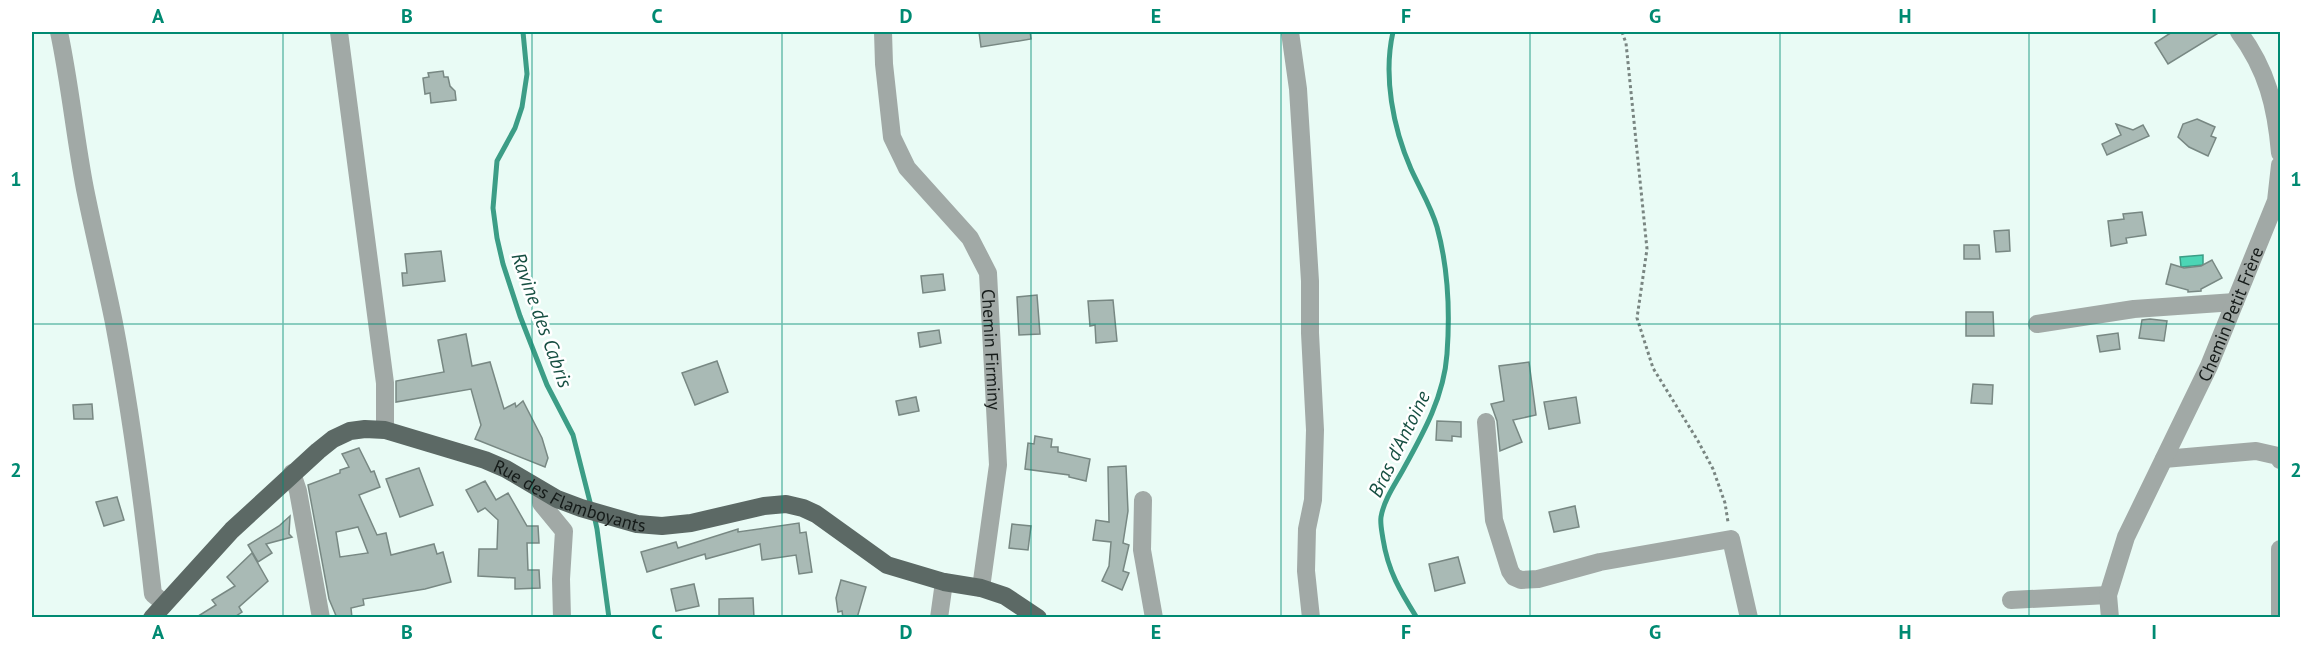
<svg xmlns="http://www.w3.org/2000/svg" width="2312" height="649" font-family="'PT Sans',sans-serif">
<rect width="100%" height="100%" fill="#e9fbf5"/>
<path fill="#4cd5b5" stroke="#3c9d86" stroke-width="1.5" d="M 2203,255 L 2203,265 L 2181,267 L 2180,257 Z"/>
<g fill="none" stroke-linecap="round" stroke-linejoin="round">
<g stroke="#3c9d86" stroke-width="5">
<path d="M 523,32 L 527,74 L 522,107 L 515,128 L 497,161 L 493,208 L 497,238 L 503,264 L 520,316 L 547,385 L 573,435 L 591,506"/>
<path d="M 1393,32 C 1383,76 1393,128 1411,169 C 1420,189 1431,206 1437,227 C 1448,267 1450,313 1447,354 C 1444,396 1424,432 1404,468 C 1396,483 1384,499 1381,517 C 1380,524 1382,532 1383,539 C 1388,571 1400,591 1417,618"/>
<path d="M 594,515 L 597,529 L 609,618"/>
</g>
</g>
<g fill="#a9bab5" stroke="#788883" stroke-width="1.5" fill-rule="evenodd">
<path d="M 979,32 L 1030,32 L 1031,39 L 981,47 Z"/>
<path d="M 2172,32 L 2220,32 L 2168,64 L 2155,43 Z"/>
<path d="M 443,71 L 444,77 L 448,77 L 450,86 L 455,91 L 456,100 L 431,103 L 430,93 L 425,94 L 423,78 L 429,77 L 428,73 Z"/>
<path d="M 2197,119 L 2215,127 L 2211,136 L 2216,138 L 2208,156 L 2189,147 L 2178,137 L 2183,124 Z"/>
<path d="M 2116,124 L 2133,130 L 2143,125 L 2149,136 L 2107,155 L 2102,144 L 2121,135 Z"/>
<path d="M 2142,212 L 2146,235 L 2126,238 L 2127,243 L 2111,246 L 2108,221 L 2124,219 L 2123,214 Z"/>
<path d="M 2009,230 L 2010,251 L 1996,252 L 1994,231 Z"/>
<path d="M 1964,245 L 1979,245 L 1980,259 L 1964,259 Z"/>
<path d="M 441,251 L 445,281 L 403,286 L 402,273 L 407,273 L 405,254 Z"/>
<path d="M 2212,260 L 2222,278 L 2201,289 L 2201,291 L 2188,292 L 2188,290 L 2166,284 L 2171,264 L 2184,268 L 2201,266 Z"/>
<path d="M 943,274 L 945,290 L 923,293 L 921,276 Z"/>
<path d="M 1037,295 L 1040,334 L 1019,335 L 1017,297 Z"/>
<path d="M 1113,300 L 1117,341 L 1096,343 L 1095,325 L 1090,326 L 1088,301 Z"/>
<path d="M 1966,312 L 1993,312 L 1994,336 L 1966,336 Z"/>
<path d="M 2150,319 L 2167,321 L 2164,341 L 2139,338 L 2142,320 Z"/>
<path d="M 939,330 L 941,343 L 920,347 L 918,333 Z"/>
<path d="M 2118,333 L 2120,349 L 2100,352 L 2097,336 Z"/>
<path d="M 466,334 L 472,366 L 490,362 L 504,409 L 515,403 L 516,407 L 523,401 L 542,438 L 548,458 L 545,467 L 475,439 L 481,425 L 471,389 L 396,402 L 396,381 L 444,372 L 438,340 Z"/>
<path d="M 717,361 L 728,392 L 695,405 L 682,373 Z"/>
<path d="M 1529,362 L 1536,415 L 1513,420 L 1522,442 L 1500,451 L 1497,421 L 1491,404 L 1504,401 L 1499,366 Z"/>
<path d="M 1973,384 L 1993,385 L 1992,404 L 1971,403 Z"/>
<path d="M 916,397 L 919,411 L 899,415 L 896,401 Z"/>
<path d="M 1576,397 L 1580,423 L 1549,429 L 1544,402 Z"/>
<path d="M 92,404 L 93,419 L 74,419 L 73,405 Z"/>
<path d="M 1437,421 L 1461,422 L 1461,437 L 1452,436 L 1452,441 L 1436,440 Z"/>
<path d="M 1035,436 L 1052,439 L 1051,447 L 1058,447 L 1058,452 L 1090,459 L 1086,481 L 1069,477 L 1069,475 L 1025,469 L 1028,443 L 1034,444 Z"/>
<path d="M 359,448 L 371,472 L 374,471 L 380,487 L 359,495 L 377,535 L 386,533 L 391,555 L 434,544 L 437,554 L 443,552 L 451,582 L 425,589 L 363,599 L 364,605 L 351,608 L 352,618 L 337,618 L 329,599 L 308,485 L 340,473 L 340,470 L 349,467 L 342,454 ZM 358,527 L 368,553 L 340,557 L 336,532 Z"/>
<path d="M 1126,466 L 1128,511 L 1123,543 L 1129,545 L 1123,571 L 1129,573 L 1122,590 L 1102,581 L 1109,566 L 1111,542 L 1093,540 L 1096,520 L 1109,522 L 1108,467 Z"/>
<path d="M 419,468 L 433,505 L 400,517 L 386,479 Z"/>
<path d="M 485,481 L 496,500 L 508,493 L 527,526 L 538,526 L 539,543 L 527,543 L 528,570 L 539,570 L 540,588 L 515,589 L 515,578 L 478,576 L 479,549 L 497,549 L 498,520 L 485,508 L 478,512 L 466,490 Z"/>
<path d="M 117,497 L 124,520 L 104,526 L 96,502 Z"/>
<path d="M 1575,506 L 1579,527 L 1554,532 L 1549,512 Z"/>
<path d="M 290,516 L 289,534 L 292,537 L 266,544 L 272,553 L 258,562 L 248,545 L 279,526 Z"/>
<path d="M 799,523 L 800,533 L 806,532 L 812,572 L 799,574 L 796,555 L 762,560 L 760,544 L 706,559 L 705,554 L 647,572 L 641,552 L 676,542 L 678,548 L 738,529 L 738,532 Z"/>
<path d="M 1012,524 L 1031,526 L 1028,550 L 1009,548 Z"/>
<path d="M 252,553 L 268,581 L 239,607 L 242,612 L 233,618 L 195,618 L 216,605 L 212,600 L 235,586 L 227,577 Z"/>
<path d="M 1458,557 L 1465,583 L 1435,591 L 1429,564 Z"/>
<path d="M 841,580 L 866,587 L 857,618 L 843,618 L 842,611 L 838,612 L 836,598 Z"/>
<path d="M 694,584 L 699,606 L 676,611 L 671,589 Z"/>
<path d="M 753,598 L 754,618 L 719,618 L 719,599 Z"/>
</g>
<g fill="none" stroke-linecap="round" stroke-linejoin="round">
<path stroke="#798581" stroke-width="3" stroke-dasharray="3 3" stroke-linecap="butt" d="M 1622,32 L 1626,43 L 1647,249 L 1637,318 L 1653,368 L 1698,441 L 1713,469 L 1725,503 L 1728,522"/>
<g stroke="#a1a9a6" stroke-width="18">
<path d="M 59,32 C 70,84 75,137 85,189 C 94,234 105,278 114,323 C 131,413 143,503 153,594 L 164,603"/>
<path d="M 339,32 L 385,383 L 385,430"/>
<path id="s1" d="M 883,32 L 884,64 L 892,137 L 907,168 L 970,238 L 988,273 L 998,465 L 981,588"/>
<path d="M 1290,32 L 1298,89 L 1310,281 L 1310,333 L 1315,430 L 1313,500 L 1307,529 L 1306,571 L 1311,618"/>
<path d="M 2239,32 C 2267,70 2276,106 2280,153"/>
<path d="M 2037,324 L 2134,309 L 2235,302"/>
<path d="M 1486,422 L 1494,520 L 1510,571 L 1514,577 L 1521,580 L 1538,579 L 1600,562 L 1731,539 L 1749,618"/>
<path d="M 2164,459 L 2256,451 L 2278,456 L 2280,460"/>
<path d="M 292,473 L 298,491 L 321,618"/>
<path d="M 541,491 L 541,503 L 564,531 L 561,579 L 562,618"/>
<path d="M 1143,500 L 1142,550 L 1154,618"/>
<path d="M 2011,600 L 2108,595"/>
<path d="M 939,618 L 944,582"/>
<path id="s2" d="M 2110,618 L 2108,595 L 2126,537 L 2209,366 L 2276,201 L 2280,165"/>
<path d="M 2280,618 L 2280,549"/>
</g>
<path stroke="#5c6965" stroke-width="18" id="s3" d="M 152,618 L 232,530 L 318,451 L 333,439 L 350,431 L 365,429 L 385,430 L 485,460 L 506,469 L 557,499 L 581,508 L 637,524 L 662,526 L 691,523 L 764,506 L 786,504 L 803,508 L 816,514 L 887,565 L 944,582 L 981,588 L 1005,596 L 1038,618"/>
</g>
<path fill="none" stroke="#008a72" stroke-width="1.5" stroke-opacity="0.55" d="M 283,32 L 283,618M 532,32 L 532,618M 782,32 L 782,618M 1031,32 L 1031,618M 1281,32 L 1281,618M 1530,32 L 1530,618M 1780,32 L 1780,618M 2029,32 L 2029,618M 32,324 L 2280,324"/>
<g text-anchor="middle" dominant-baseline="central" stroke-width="5" stroke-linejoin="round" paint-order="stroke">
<g font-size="18" fill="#151b19" stroke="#fff">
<text stroke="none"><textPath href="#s2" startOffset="330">Chemin Petit Frère</textPath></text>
<text stroke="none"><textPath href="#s1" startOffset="350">Chemin Firminy</textPath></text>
<text stroke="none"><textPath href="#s3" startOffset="506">Rue des Flamboyants</textPath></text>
</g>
<g font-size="20" font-style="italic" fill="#174f42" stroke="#fff">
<text transform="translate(542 320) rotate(70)">Ravine des Cabris</text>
<text transform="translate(1399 444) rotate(-64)">Bras d'Antoine</text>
</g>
</g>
<rect width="2312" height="649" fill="none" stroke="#ffffff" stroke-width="66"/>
<rect x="33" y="33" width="2246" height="583" fill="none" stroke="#008a72" stroke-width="2"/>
<g font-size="20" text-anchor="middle" font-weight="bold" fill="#008a72">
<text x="158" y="23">A</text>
<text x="407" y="23">B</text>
<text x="657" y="23">C</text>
<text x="906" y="23">D</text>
<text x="1156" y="23">E</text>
<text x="1406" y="23">F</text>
<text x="1655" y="23">G</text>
<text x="1905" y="23">H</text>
<text x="2154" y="23">I</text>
<text x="16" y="186">1</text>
<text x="2296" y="186">1</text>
<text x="16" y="477">2</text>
<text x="2296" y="477">2</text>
<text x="158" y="639">A</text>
<text x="407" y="639">B</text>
<text x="657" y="639">C</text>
<text x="906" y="639">D</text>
<text x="1156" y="639">E</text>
<text x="1406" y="639">F</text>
<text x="1655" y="639">G</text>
<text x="1905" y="639">H</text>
<text x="2154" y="639">I</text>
</g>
</svg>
